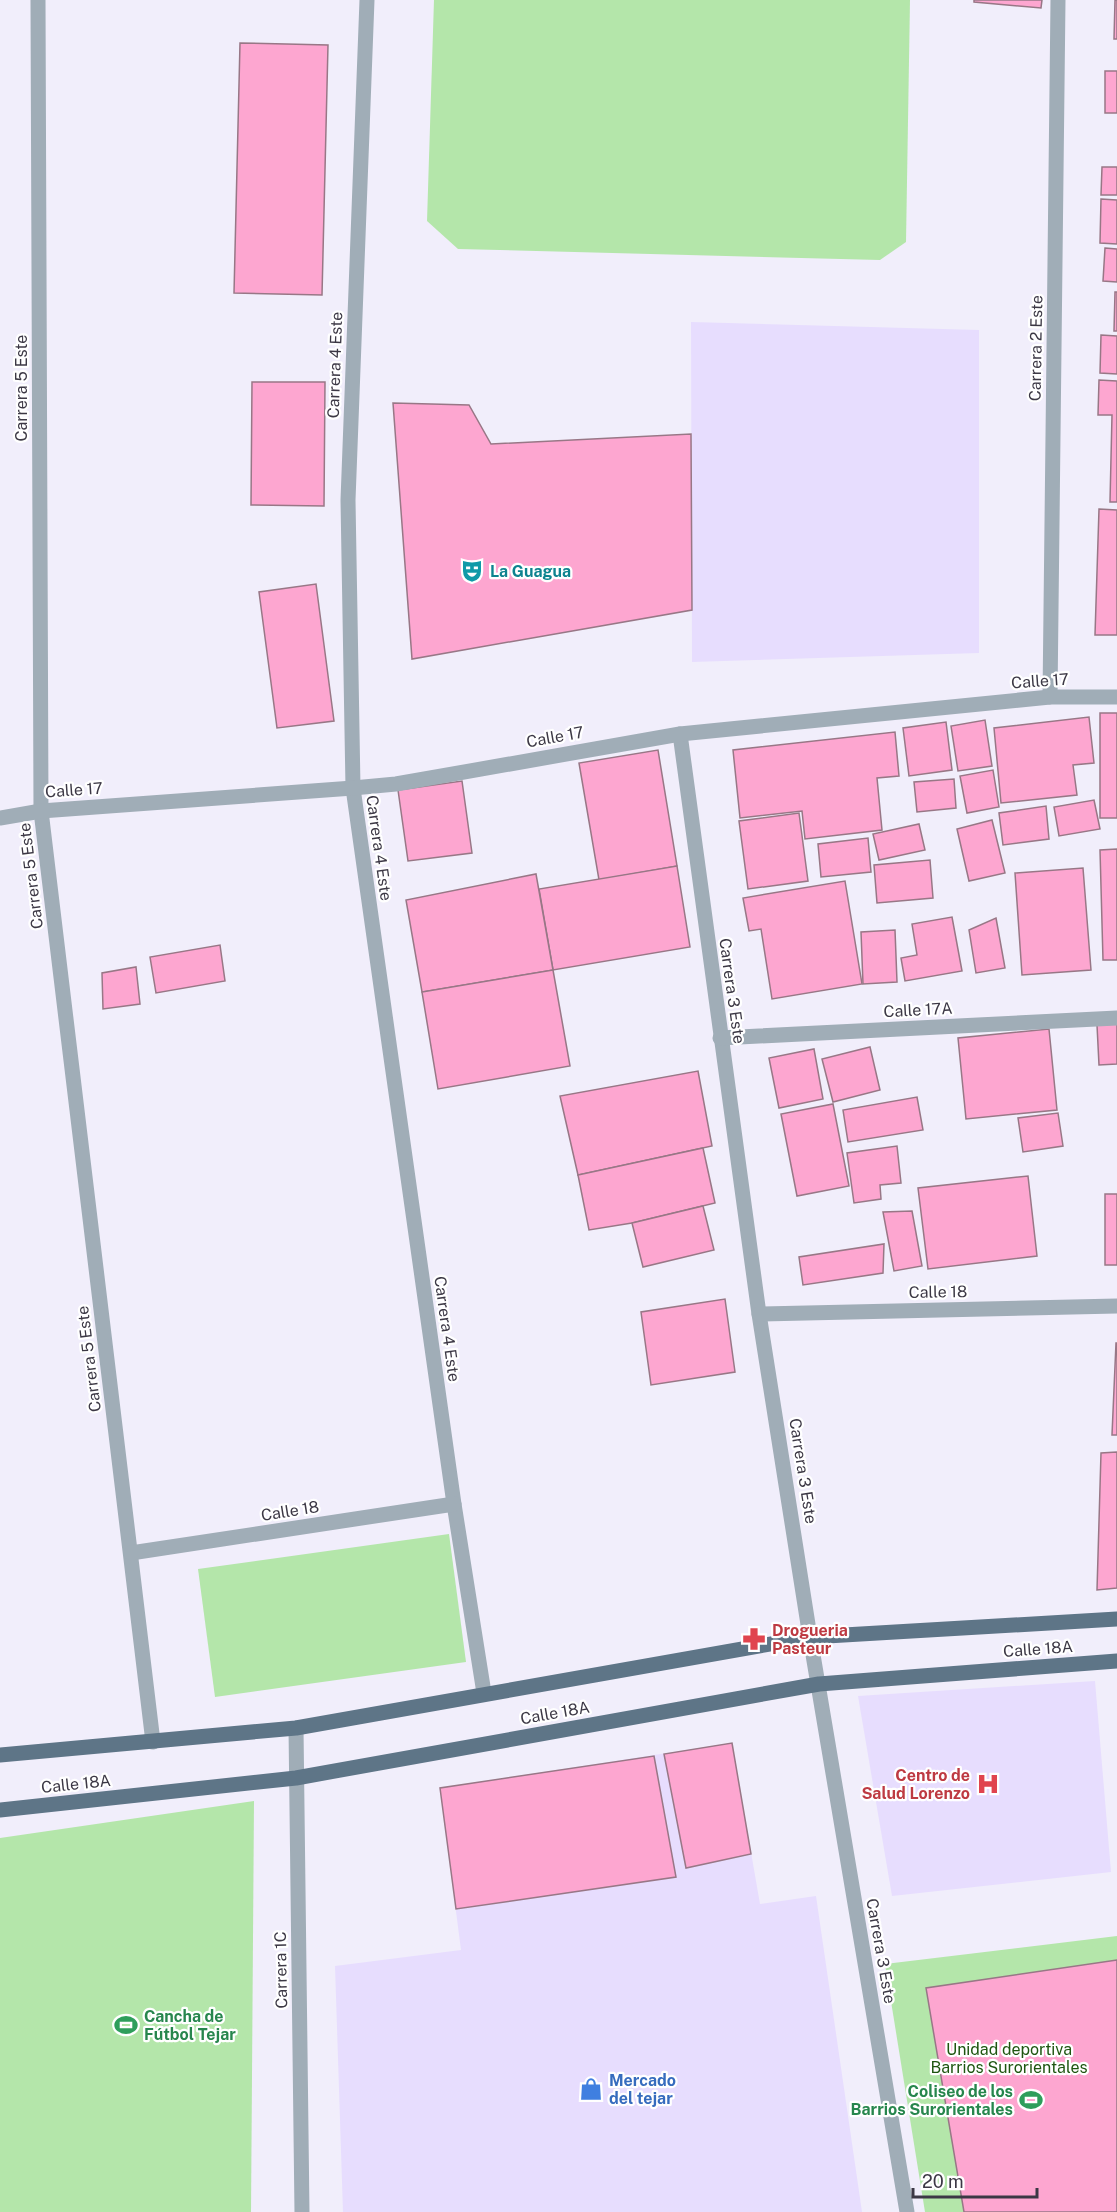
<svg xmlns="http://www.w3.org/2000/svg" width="1117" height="2212" font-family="'Public Sans',sans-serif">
<rect width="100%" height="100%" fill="#f1eefb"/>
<g fill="#e7ddfe">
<path d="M 691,322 L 979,330 L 979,653 L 692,662 Z"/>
<path d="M 1095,1681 L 1111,1872 L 892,1896 L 858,1696 Z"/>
<path d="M 732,1743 L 760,1904 L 816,1896 L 862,2212 L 343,2212 L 335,1966 L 461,1950 L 440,1788 Z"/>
</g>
<g fill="#b4e6aa">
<path d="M 434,0 L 910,0 L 906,242 L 880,260 L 458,249 L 427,221 Z"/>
<path d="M 449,1534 L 466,1662 L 215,1697 L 198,1569 Z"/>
<path d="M 254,1801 L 251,2212 L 0,2212 L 0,1838 Z"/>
<path d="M 1117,1936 L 1117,2212 L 925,2212 L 885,1964 Z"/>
</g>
<g fill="#fda6d0" stroke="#987786" stroke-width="1.5">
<path d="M 974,0 L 1042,0 L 1041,8 L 974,2 Z"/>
<path d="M 1115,0 L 1117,0 L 1117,39 L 1114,39 Z"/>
<path d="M 240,43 L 328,45 L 322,295 L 234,293 Z"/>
<rect x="1105" y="71" width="12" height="42"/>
<path d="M 1102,167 L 1117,167 L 1117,195 L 1101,195 Z"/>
<path d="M 1101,199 L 1117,200 L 1117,244 L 1100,243 Z"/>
<path d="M 1105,248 L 1117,249 L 1117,282 L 1103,281 Z"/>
<path d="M 1115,292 L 1117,292 L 1117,331 L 1114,331 Z"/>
<path d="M 1101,335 L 1117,336 L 1117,374 L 1100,373 Z"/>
<path d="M 1099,380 L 1117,381 L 1117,502 L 1110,502 L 1112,415 L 1098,415 Z"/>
<path d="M 252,382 L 325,382 L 324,506 L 251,505 Z"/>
<path d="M 393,403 L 469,405 L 491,444 L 691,434 L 692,610 L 412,659 Z"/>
<path d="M 1099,509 L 1117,510 L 1117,635 L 1095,635 Z"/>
<path d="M 316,584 L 334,721 L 277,728 L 259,592 Z"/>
<rect x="1100" y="713" width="17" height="105"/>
<path d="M 1089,717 L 1094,763 L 1073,765 L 1077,795 L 1001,803 L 994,728 Z"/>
<path d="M 985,720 L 992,766 L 958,771 L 951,726 Z"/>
<path d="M 946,722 L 952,770 L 909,776 L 903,728 Z"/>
<path d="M 895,732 L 899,776 L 877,778 L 882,830 L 805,839 L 802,811 L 740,818 L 733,750 Z"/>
<path d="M 658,750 L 677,866 L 599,880 L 579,763 Z"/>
<path d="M 993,770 L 999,807 L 967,813 L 960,776 Z"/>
<path d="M 954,779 L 956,808 L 917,812 L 914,782 Z"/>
<path d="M 462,781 L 472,853 L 408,861 L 398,790 Z"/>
<path d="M 1094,800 L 1100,829 L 1059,836 L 1054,807 Z"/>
<path d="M 1046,806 L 1049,839 L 1003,845 L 999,813 Z"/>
<path d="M 799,813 L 808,881 L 748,889 L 739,821 Z"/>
<path d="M 992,820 L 1005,873 L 969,881 L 957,829 Z"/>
<path d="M 919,824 L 925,850 L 879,860 L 873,834 Z"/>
<path d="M 868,838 L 871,872 L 821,877 L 818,844 Z"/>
<path d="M 1117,849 L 1117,960 L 1103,960 L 1100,850 Z"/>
<path d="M 930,860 L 933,898 L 877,903 L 874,865 Z"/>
<path d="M 677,866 L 690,947 L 553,970 L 539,889 Z"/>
<path d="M 1083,868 L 1091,970 L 1022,975 L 1015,873 Z"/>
<path d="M 536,874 L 553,970 L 422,992 L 406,900 Z"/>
<path d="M 845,881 L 862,984 L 772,999 L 761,929 L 749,931 L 743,898 Z"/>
<path d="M 952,917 L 962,971 L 905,981 L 901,958 L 917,955 L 912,924 Z"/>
<path d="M 996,918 L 1005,968 L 976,973 L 969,930 Z"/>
<path d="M 895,930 L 897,982 L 863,984 L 861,932 Z"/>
<path d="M 220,945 L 225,981 L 156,993 L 150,957 Z"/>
<path d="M 136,967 L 140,1004 L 103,1009 L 102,973 Z"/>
<path d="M 553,970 L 570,1066 L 438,1089 L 422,992 Z"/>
<path d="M 1117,1024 L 1117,1064 L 1099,1065 L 1097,1025 Z"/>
<path d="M 1049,1029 L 1057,1110 L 966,1119 L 958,1038 Z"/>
<path d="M 870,1047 L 880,1090 L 833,1102 L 822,1059 Z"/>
<path d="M 814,1049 L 823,1099 L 779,1108 L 769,1058 Z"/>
<path d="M 698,1071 L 712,1146 L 578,1175 L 560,1096 Z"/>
<path d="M 917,1097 L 923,1130 L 848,1142 L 843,1110 Z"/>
<path d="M 833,1104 L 849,1186 L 797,1196 L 781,1114 Z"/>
<path d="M 1058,1113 L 1063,1146 L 1023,1152 L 1018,1118 Z"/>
<path d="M 897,1146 L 901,1183 L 880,1185 L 881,1199 L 854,1203 L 847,1153 Z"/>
<path d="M 703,1148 L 715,1203 L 632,1223 L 589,1230 L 578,1175 Z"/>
<path d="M 1028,1176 L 1037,1256 L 928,1269 L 918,1188 Z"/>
<rect x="1105" y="1194" width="12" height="71"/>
<path d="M 703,1206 L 714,1250 L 643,1267 L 632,1223 Z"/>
<path d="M 912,1211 L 922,1266 L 894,1271 L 883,1212 Z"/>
<path d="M 884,1244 L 883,1273 L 803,1285 L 799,1257 Z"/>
<path d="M 725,1299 L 735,1372 L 651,1385 L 641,1312 Z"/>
<path d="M 1116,1343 L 1117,1343 L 1117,1435 L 1112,1435 Z"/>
<path d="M 1117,1452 L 1117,1588 L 1097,1590 L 1101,1453 Z"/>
<path d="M 732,1743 L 751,1854 L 686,1868 L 664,1754 Z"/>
<path d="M 654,1756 L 676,1877 L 456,1909 L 440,1788 Z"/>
<path d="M 1117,1960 L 1117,2212 L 964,2212 L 926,1988 Z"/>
</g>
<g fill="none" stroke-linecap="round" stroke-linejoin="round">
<g stroke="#a0adb7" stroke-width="15">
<path d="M 38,0 L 41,811 L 153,1742"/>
<path d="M 367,0 L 348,500 L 353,788 L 454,1504 L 484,1693"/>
<path d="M 1050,697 L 1058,0"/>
<path d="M 680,734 L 759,1314 L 810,1637 L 907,2212"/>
<path d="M 0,818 L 41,811 L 353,788 L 396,784 L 680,734 L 1050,697 L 1117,697"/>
<path d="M 720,1038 L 1117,1018"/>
<path d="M 759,1314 L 1117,1306"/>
<path d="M 131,1553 L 454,1504"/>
<path d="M 296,1728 L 302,2212"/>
</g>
<g stroke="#5e7587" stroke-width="15">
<path d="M 0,1755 L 296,1728 L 810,1637 L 1117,1619"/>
<path d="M 0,1810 L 296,1778 L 819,1684 L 1117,1661"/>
</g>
</g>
<defs>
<g id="theatre-bare" transform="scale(1.8)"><path d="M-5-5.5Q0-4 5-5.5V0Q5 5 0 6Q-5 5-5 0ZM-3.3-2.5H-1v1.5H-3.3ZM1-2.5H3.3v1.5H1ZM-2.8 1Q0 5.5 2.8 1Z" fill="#0f9aa8" stroke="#fff" stroke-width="2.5" paint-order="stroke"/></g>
<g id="pharmacy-bare" transform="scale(1.8)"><path d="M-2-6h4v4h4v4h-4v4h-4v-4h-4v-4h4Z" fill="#e0444e" stroke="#fff" stroke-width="2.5" paint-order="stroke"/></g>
<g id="hospital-bare" transform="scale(1.8)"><path d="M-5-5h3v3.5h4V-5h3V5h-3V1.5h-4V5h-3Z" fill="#e0444e" stroke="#fff" stroke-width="2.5" paint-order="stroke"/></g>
<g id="stadium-bare" transform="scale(1.8)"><path d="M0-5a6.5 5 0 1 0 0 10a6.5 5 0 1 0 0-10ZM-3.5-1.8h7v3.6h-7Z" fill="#2e9e5b" stroke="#fff" stroke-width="2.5" paint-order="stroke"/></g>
<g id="shop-bare" transform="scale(1.8)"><path d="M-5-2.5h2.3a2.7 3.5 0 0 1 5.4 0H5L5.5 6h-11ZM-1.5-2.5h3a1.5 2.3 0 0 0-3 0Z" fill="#3f7fe0" stroke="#fff" stroke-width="2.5" paint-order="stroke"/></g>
</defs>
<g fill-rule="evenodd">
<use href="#theatre-bare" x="472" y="571"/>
<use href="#pharmacy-bare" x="754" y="1639"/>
<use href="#hospital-bare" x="988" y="1784"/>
<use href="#stadium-bare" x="126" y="2025"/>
<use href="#shop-bare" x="591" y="2089"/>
<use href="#stadium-bare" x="1031" y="2100"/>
</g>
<g text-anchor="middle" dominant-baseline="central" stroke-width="4.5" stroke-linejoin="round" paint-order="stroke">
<g font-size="16" fill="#3c3845" stroke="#fff">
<text transform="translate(1036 348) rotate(-89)">Carrera 2 Este</text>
<text transform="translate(335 365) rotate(-88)">Carrera 4 Este</text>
<text transform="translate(21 388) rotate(-90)">Carrera 5 Este</text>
<text transform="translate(1040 681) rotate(-4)">Calle 17</text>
<text transform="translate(555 737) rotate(-10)">Calle 17</text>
<text transform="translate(74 790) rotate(-4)">Calle 17</text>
<text transform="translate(379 848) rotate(82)">Carrera 4 Este</text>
<text transform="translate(31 876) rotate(-97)">Carrera 5 Este</text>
<text transform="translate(732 991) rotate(82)">Carrera 3 Este</text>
<text transform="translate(918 1010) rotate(-3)">Calle 17A</text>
<text transform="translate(938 1292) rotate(-1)">Calle 18</text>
<text transform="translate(447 1329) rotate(82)">Carrera 4 Este</text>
<text transform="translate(89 1359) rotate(-97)">Carrera 5 Este</text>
<text transform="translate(803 1471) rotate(81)">Carrera 3 Este</text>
<text transform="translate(290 1511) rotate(-9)">Calle 18</text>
<text transform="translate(1038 1649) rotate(-4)">Calle 18A</text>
<text transform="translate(555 1713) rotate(-10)">Calle 18A</text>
<text transform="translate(76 1784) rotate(-6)">Calle 18A</text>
<text transform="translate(881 1951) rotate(80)">Carrera 3 Este</text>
<text transform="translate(281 1970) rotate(-91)">Carrera 1C</text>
</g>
<g font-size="16" font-weight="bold" fill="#0d838f" stroke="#fff" text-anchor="start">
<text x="490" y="571">La Guagua</text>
</g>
<g font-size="16" font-weight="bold" fill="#be3a42" stroke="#fff" text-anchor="start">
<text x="772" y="1630">Drogueria<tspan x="772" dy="18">Pasteur</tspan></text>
<text x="970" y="1775" text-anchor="end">Centro de<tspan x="970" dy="18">Salud Lorenzo</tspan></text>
</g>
<g font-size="16" font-weight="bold" fill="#27864d" stroke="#fff" text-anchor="start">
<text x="144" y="2016">Cancha de<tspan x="144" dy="18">Fútbol Tejar</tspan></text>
<text x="1013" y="2091" text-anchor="end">Coliseo de los<tspan x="1013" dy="18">Barrios Surorientales</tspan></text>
</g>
<g font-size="16" fill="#1e5510" stroke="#fff">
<text x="1009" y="2049">Unidad deportiva<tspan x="1009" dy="18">Barrios Surorientales</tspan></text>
</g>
<g font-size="16" font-weight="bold" fill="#366cbe" stroke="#fff" text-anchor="start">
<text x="609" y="2080">Mercado<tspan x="609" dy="18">del tejar</tspan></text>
</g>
</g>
<path d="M913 2188v9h124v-9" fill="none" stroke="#3c3845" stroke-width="3"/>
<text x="922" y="2188" font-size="18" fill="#3c3845" stroke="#ffffff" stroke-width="4.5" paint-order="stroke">20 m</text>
</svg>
